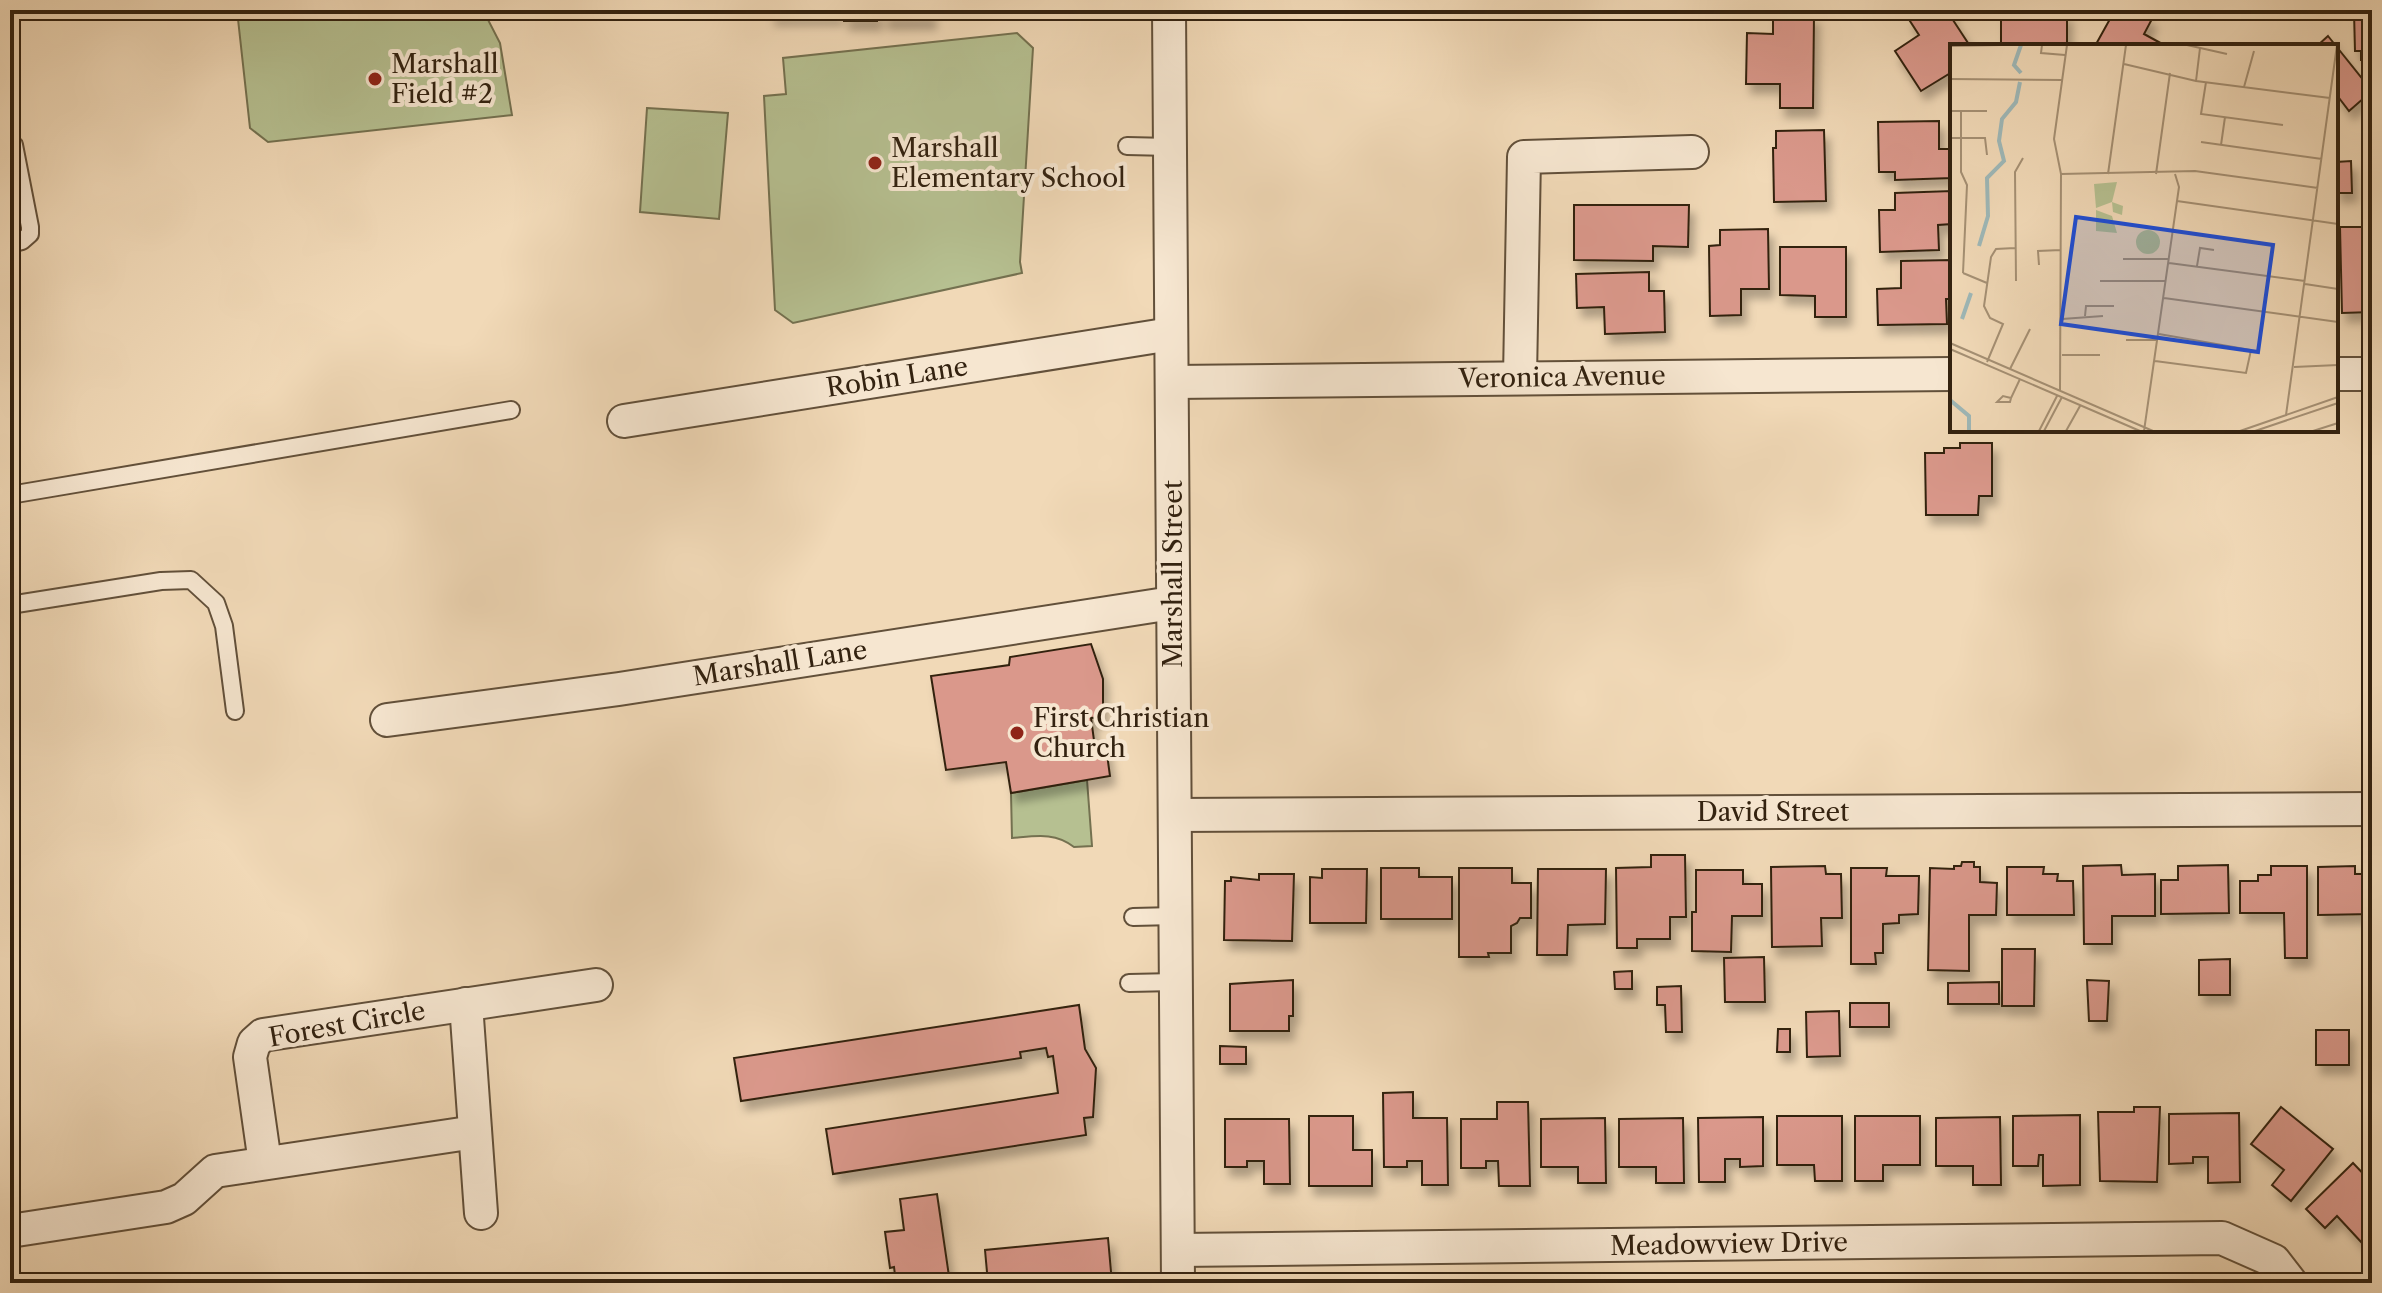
<svg xmlns="http://www.w3.org/2000/svg" width="2382" height="1293" font-family="'Libre Caslon Text',serif">
<defs>
<filter id="shadow"><feDropShadow dx="5" dy="9" stdDeviation="4" flood-color="#0004"/></filter>
</defs>
<rect width="100%" height="100%" fill="#f1d9b7"/>
<filter id="stains"><feTurbulence type="fractalNoise" baseFrequency=".0025" numOctaves="4"/><feColorMatrix values="0 0 0 0 .2 0 0 0 0 .09 0 0 0 0 .02 0 0 0 .5 -.17"/></filter>
<radialGradient id="worn" r=".72"><stop offset=".6" stop-color="#630" stop-opacity="0"/><stop offset="1" stop-color="#630" stop-opacity=".3"/></radialGradient>
<g fill="#b6c091" stroke="#747150" stroke-width="2">
<path d="M 237,10 L 483,10 L 500,43 L 512,115 L 268,142 L 250,128 Z"/>
<path d="M 1017,33 L 1033,48 L 1020,262 L 1022,273 L 793,323 L 775,310 L 764,96 L 786,94 L 783,58 Z"/>
<path d="M 647,108 L 728,113 L 719,219 L 640,212 Z"/>
<path d="M 1087,780 L 1092,846 L 1074,847 C 1055,832 1036,836 1012,838 L 1011,793 Z"/>
</g>
<g fill="#da988b" stroke="#332210" stroke-width="2" filter="url(#shadow)">
<rect x="770" y="10" width="68" height="6"/>
<rect x="844" y="10" width="33" height="11"/>
<rect x="883" y="10" width="48" height="10"/>
<path d="M 1920,10 L 1953,10 L 1949,14 L 1970,46 L 1952,46 L 1952,72 L 1921,91 L 1895,51 L 1919,35 L 1908,18 Z"/>
<path d="M 2115,10 L 2142,10 L 2140,13 L 2152,19 L 2144,34 L 2166,46 L 2095,46 Z"/>
<path d="M 2372,11 L 2372,60 L 2361,60 L 2361,51 L 2355,51 L 2354,12 Z"/>
<rect x="2001" y="13" width="66" height="33"/>
<path d="M 1773,14 L 1814,15 L 1813,108 L 1780,108 L 1780,84 L 1746,84 L 1747,33 L 1773,34 Z"/>
<path d="M 2328,36 L 2372,91 L 2349,111 L 2336,94 L 2336,46 L 2317,46 Z"/>
<path d="M 1939,121 L 1939,149 L 1952,149 L 1952,178 L 1895,180 L 1895,172 L 1879,172 L 1878,122 Z"/>
<path d="M 1824,130 L 1826,201 L 1774,202 L 1773,148 L 1776,148 L 1776,131 Z"/>
<path d="M 2351,161 L 2352,193 L 2336,193 L 2336,162 Z"/>
<path d="M 1952,191 L 1952,224 L 1938,225 L 1939,250 L 1880,252 L 1879,210 L 1895,210 L 1895,193 Z"/>
<path d="M 1574,205 L 1689,205 L 1688,247 L 1653,246 L 1653,261 L 1574,260 Z"/>
<path d="M 2340,227 L 2372,227 L 2372,312 L 2342,313 Z"/>
<path d="M 1768,229 L 1769,289 L 1741,289 L 1741,315 L 1710,316 L 1709,246 L 1720,245 L 1720,230 Z"/>
<path d="M 1780,247 L 1846,247 L 1846,317 L 1815,317 L 1815,296 L 1780,295 Z"/>
<path d="M 1952,260 L 1952,299 L 1946,299 L 1947,324 L 1878,325 L 1877,289 L 1901,288 L 1901,261 Z"/>
<path d="M 1649,272 L 1649,291 L 1664,291 L 1665,332 L 1605,334 L 1604,307 L 1577,308 L 1576,274 Z"/>
<path d="M 1960,443 L 1992,443 L 1992,496 L 1979,496 L 1978,515 L 1926,515 L 1925,453 L 1944,453 L 1944,448 L 1960,448 Z"/>
<path d="M 1091,644 L 1103,679 L 1103,717 L 1091,718 L 1095,748 L 1106,747 L 1110,776 L 1011,793 L 1006,762 L 946,770 L 931,676 L 1009,665 L 1010,657 Z"/>
<path d="M 1651,855 L 1685,855 L 1686,917 L 1670,917 L 1670,939 L 1637,939 L 1637,948 L 1617,948 L 1616,868 L 1651,867 Z"/>
<path d="M 1962,862 L 1974,862 L 1974,867 L 1980,867 L 1980,882 L 1997,883 L 1996,915 L 1969,915 L 1969,971 L 1928,970 L 1930,868 L 1954,869 L 1954,866 L 1961,866 Z"/>
<path d="M 2121,865 L 2122,875 L 2155,874 L 2155,916 L 2112,916 L 2112,944 L 2084,944 L 2083,866 Z"/>
<path d="M 2228,865 L 2229,913 L 2161,914 L 2161,880 L 2178,880 L 2178,866 Z"/>
<path d="M 1825,866 L 1826,874 L 1841,874 L 1842,918 L 1821,918 L 1822,946 L 1772,947 L 1771,867 Z"/>
<path d="M 2271,866 L 2307,866 L 2307,958 L 2285,958 L 2284,913 L 2240,913 L 2240,881 L 2258,881 L 2258,875 L 2271,875 Z"/>
<path d="M 2355,866 L 2355,874 L 2372,874 L 2372,914 L 2318,915 L 2318,867 Z"/>
<path d="M 2007,867 L 2044,867 L 2043,874 L 2058,874 L 2057,881 L 2073,881 L 2074,915 L 2007,915 Z"/>
<path d="M 1381,868 L 1419,868 L 1419,877 L 1452,877 L 1452,919 L 1381,919 Z"/>
<path d="M 1459,868 L 1512,868 L 1512,883 L 1531,883 L 1531,918 L 1520,918 L 1517,923 L 1511,926 L 1511,953 L 1488,953 L 1489,957 L 1459,957 Z"/>
<path d="M 1851,868 L 1887,868 L 1886,876 L 1919,876 L 1918,914 L 1899,915 L 1899,923 L 1883,924 L 1883,953 L 1875,953 L 1876,964 L 1851,964 Z"/>
<path d="M 1322,869 L 1367,869 L 1366,923 L 1310,923 L 1310,877 L 1322,878 Z"/>
<path d="M 1538,869 L 1606,869 L 1605,924 L 1568,925 L 1567,955 L 1537,955 Z"/>
<path d="M 1696,870 L 1743,870 L 1743,884 L 1762,884 L 1762,916 L 1732,916 L 1731,952 L 1692,951 L 1692,912 L 1696,912 Z"/>
<path d="M 1259,874 L 1294,874 L 1292,941 L 1224,940 L 1225,881 L 1231,881 L 1231,877 L 1259,880 Z"/>
<path d="M 2002,949 L 2035,949 L 2034,1006 L 2002,1006 Z"/>
<path d="M 1764,957 L 1765,1002 L 1725,1002 L 1724,958 Z"/>
<path d="M 2230,959 L 2230,995 L 2199,995 L 2199,960 Z"/>
<path d="M 1632,971 L 1632,989 L 1615,989 L 1614,972 Z"/>
<path d="M 1293,980 L 1293,1016 L 1289,1016 L 1289,1031 L 1230,1031 L 1230,984 Z"/>
<path d="M 2087,980 L 2109,981 L 2107,1021 L 2089,1021 Z"/>
<path d="M 1999,982 L 1999,1004 L 1948,1004 L 1948,983 Z"/>
<path d="M 1681,986 L 1682,1032 L 1666,1032 L 1665,1005 L 1657,1005 L 1657,987 Z"/>
<rect x="1850" y="1003" width="39" height="24"/>
<path d="M 1079,1005 L 1085,1049 L 1096,1068 L 1093,1117 L 1084,1118 L 1086,1135 L 833,1174 L 826,1129 L 1058,1093 L 1053,1056 L 1048,1057 L 1046,1048 L 1020,1052 L 1021,1058 L 741,1101 L 734,1058 Z"/>
<path d="M 1839,1011 L 1840,1056 L 1807,1057 L 1806,1012 Z"/>
<path d="M 1778,1029 L 1790,1029 L 1790,1052 L 1777,1052 Z"/>
<rect x="2316" y="1030" width="33" height="35"/>
<path d="M 1220,1046 L 1246,1047 L 1246,1064 L 1220,1064 Z"/>
<path d="M 1413,1092 L 1413,1118 L 1447,1118 L 1448,1185 L 1422,1185 L 1422,1161 L 1407,1161 L 1407,1167 L 1384,1167 L 1383,1093 Z"/>
<path d="M 1497,1102 L 1528,1102 L 1530,1186 L 1499,1186 L 1498,1161 L 1486,1161 L 1486,1168 L 1461,1168 L 1461,1119 L 1497,1119 Z"/>
<path d="M 2134,1107 L 2160,1107 L 2157,1182 L 2100,1181 L 2098,1112 L 2134,1112 Z"/>
<path d="M 2281,1107 L 2333,1149 L 2291,1201 L 2272,1185 L 2284,1170 L 2251,1144 Z"/>
<path d="M 2239,1113 L 2240,1182 L 2208,1183 L 2208,1157 L 2193,1157 L 2193,1163 L 2169,1164 L 2169,1114 Z"/>
<path d="M 2080,1115 L 2080,1185 L 2043,1186 L 2043,1155 L 2039,1155 L 2038,1166 L 2013,1166 L 2013,1116 Z"/>
<path d="M 1309,1116 L 1353,1116 L 1353,1150 L 1372,1150 L 1372,1186 L 1309,1186 Z"/>
<path d="M 1777,1116 L 1842,1116 L 1842,1181 L 1815,1181 L 1814,1165 L 1777,1165 Z"/>
<path d="M 1855,1116 L 1920,1116 L 1920,1165 L 1883,1165 L 1883,1181 L 1855,1181 Z"/>
<path d="M 1763,1117 L 1763,1166 L 1740,1167 L 1740,1159 L 1725,1159 L 1725,1182 L 1699,1182 L 1698,1118 Z"/>
<path d="M 2000,1117 L 2001,1185 L 1973,1185 L 1973,1166 L 1936,1166 L 1936,1118 Z"/>
<path d="M 1605,1118 L 1606,1183 L 1578,1183 L 1578,1167 L 1541,1167 L 1541,1119 Z"/>
<path d="M 1683,1118 L 1684,1183 L 1656,1183 L 1656,1167 L 1619,1167 L 1619,1119 Z"/>
<path d="M 1225,1119 L 1289,1119 L 1290,1184 L 1264,1184 L 1264,1161 L 1247,1161 L 1247,1167 L 1225,1167 Z"/>
<path d="M 2353,1163 L 2372,1183 L 2372,1236 L 2363,1244 L 2337,1216 L 2325,1228 L 2306,1209 Z"/>
<path d="M 937,1194 L 950,1283 L 896,1283 L 894,1267 L 890,1268 L 885,1232 L 904,1230 L 900,1199 Z"/>
<path d="M 1108,1238 L 1112,1283 L 988,1283 L 985,1250 Z"/>
</g>
<g fill="none" stroke-linecap="round" stroke-linejoin="round">
<g stroke="#62503a" stroke-width="20">
<g id="lane">
<path d="M 10,142 L 14,145 L 30,227 L 30,234 L 22,241 L 10,244"/>
<path d="M 1127,146 L 1170,147"/>
<path d="M 10,495 L 511,410"/>
<path d="M 10,605 L 161,581 L 191,580 L 216,603 L 224,626 L 235,711"/>
<path d="M 1133,917 L 1175,916"/>
<path d="M 1129,983 L 1175,982"/>
</g>
</g>
<g stroke="#62503a" stroke-width="36">
<g id="street">
<path d="M 1169,10 L 1178,1283"/>
<path d="M 2336,374 L 2372,374"/>
<path d="M 1520,377 L 1524,157 L 1692,152"/>
<path d="M 1173,382 L 1952,374"/>
<path d="M 624,421 L 1171,334"/>
<path d="M 387,720 L 619,689 L 1172,603"/>
<path d="M 1175,815 L 2372,809"/>
<path d="M 466,1004 L 481,1213"/>
<path d="M 265,1163 L 250,1057 L 254,1043 L 263,1035 L 596,985"/>
<path d="M 10,1231 L 166,1207 L 184,1199 L 215,1171 L 475,1132"/>
<path d="M 1178,1250 L 2222,1238 L 2274,1261 L 2291,1283"/>
</g>
</g>
<use href="#lane" stroke="#f6e6d0" stroke-width="16"/>
<use href="#street" stroke="#f6e6d0" stroke-width="32"/>
</g>
<g fill="#8f2418" stroke="#f6e6d0" stroke-width="3">
<circle cx="375" cy="79" r="8"/>
<circle cx="875" cy="163" r="8"/>
<circle cx="1017" cy="733" r="8"/>
</g>
<g text-anchor="middle" dominant-baseline="central" stroke-width="8" stroke-linejoin="round" paint-order="stroke">
<g font-size="26" fill="#332210" stroke="#f6e6d0" text-anchor="start">
<text x="391" y="64">Marshall<tspan x="391" dy="30">Field #2</tspan></text>
<text x="891" y="148">Marshall<tspan x="891" dy="30">Elementary School</tspan></text>
<text x="1033" y="718">First Christian<tspan x="1033" dy="30">Church</tspan></text>
</g>
<g font-size="26" fill="#332210" stroke="#f6e6d0">
<text transform="translate(897 377) rotate(-9)">Robin Lane</text>
<text transform="translate(1562 377) rotate(-1)">Veronica Avenue</text>
<text transform="translate(1173 574) rotate(-90)">Marshall Street</text>
<text transform="translate(780 663) rotate(-9)">Marshall Lane</text>
<text x="1773" y="812">David Street</text>
<text transform="translate(347 1024) rotate(-10)">Forest Circle</text>
<text transform="translate(1729 1244) rotate(-1)">Meadowview Drive</text>
</g>
</g>
<g transform="translate(1950 44)">
<rect width="388" height="388" fill="#f1d9b7"/>
<path d="M 167,138 L 162,158 L 173,162 L 172,171 L 163,168 L 162,158 L 146,164 L 144,140 ZM 146,166 L 162,172 L 167,189 L 146,187 ZM186 198a12 12 0 1 1 24 0a12 12 0 1 1-24 0Z" fill="#b6c091"/>
<path fill="none" stroke="#9eb8b8" stroke-width="4" d="M 71,29 L 64,21 L 71,1M 29,202 L 38,172 L 37,134 L 54,117 L 49,97 L 52,75 L 66,58 L 70,38M 12,275 L 21,249M 0,356 L 19,372 L 19,387"/>
<path fill="none" stroke="#a59074" stroke-width="2" d="M 92,1 L 91,9 L 115,11M 237,1 L 277,10M 0,2 L 52,1M 174,20 L 246,37 L 380,54M 0,35 L 112,36M 246,37 L 250,4M 256,38 L 251,70 L 333,81M 294,43 L 304,7M 0,67 L 37,67M 11,67 L 11,128 L 17,141 L 13,229M 0,94 L 35,94 L 37,111M 251,98 L 372,115M 271,101 L 275,73M 111,130 L 245,127 L 368,144M 158,130 L 176,1M 206,130 L 220,29M 227,157 L 388,180M 173,215 L 219,215M 219,219 L 355,237M 89,221 L 88,207 L 111,206M 247,222 L 250,204 L 264,206M 13,229 L 37,239M 66,237 L 65,128 L 73,114M 150,237 L 216,237M 355,240 L 388,245M 214,254 L 388,278M 135,272 L 136,262 L 164,262M 112,275 L 153,272M 176,296 L 208,296M 0,299 L 203,387M 0,305 L 190,387M 112,311 L 150,311M 205,317 L 296,329 L 301,306 L 209,290M 37,318 L 53,280 L 40,274 L 34,262 L 41,213 L 46,205 L 65,204M 344,323 L 388,321M 60,325 L 80,285M 110,347 L 111,130 L 104,95 L 117,1M 61,354 L 53,352 L 47,358 L 60,358 L 61,354 L 70,335M 336,371 L 387,1M 89,387 L 107,352M 94,387 L 112,353M 116,387 L 130,362M 194,387 L 229,143 L 225,130M 290,387 L 388,353M 305,387 L 388,359M 363,387 L 388,379"/>
<path fill="#1d4ed8" fill-opacity="0.15" stroke="#1d4ed8" stroke-width="4" d="M 126,173 L 323,201 L 308,308 L 111,280 Z"/>
<rect width="388" height="388" fill="none" stroke="#332210" stroke-width="4"/>
</g>
<rect width="2382" height="1293" fill="none" stroke="#f1d9b7" stroke-width="40"/>
<rect x="12" y="12" width="2358" height="1269" fill="none" stroke="#332210" stroke-width="4"/>
<rect x="20" y="20" width="2342" height="1253" fill="none" stroke="#332210" stroke-width="2"/>
<rect width="100%" height="100%" filter="url(#stains)"/>
<rect width="100%" height="100%" fill="url(#worn)"/>
</svg>
